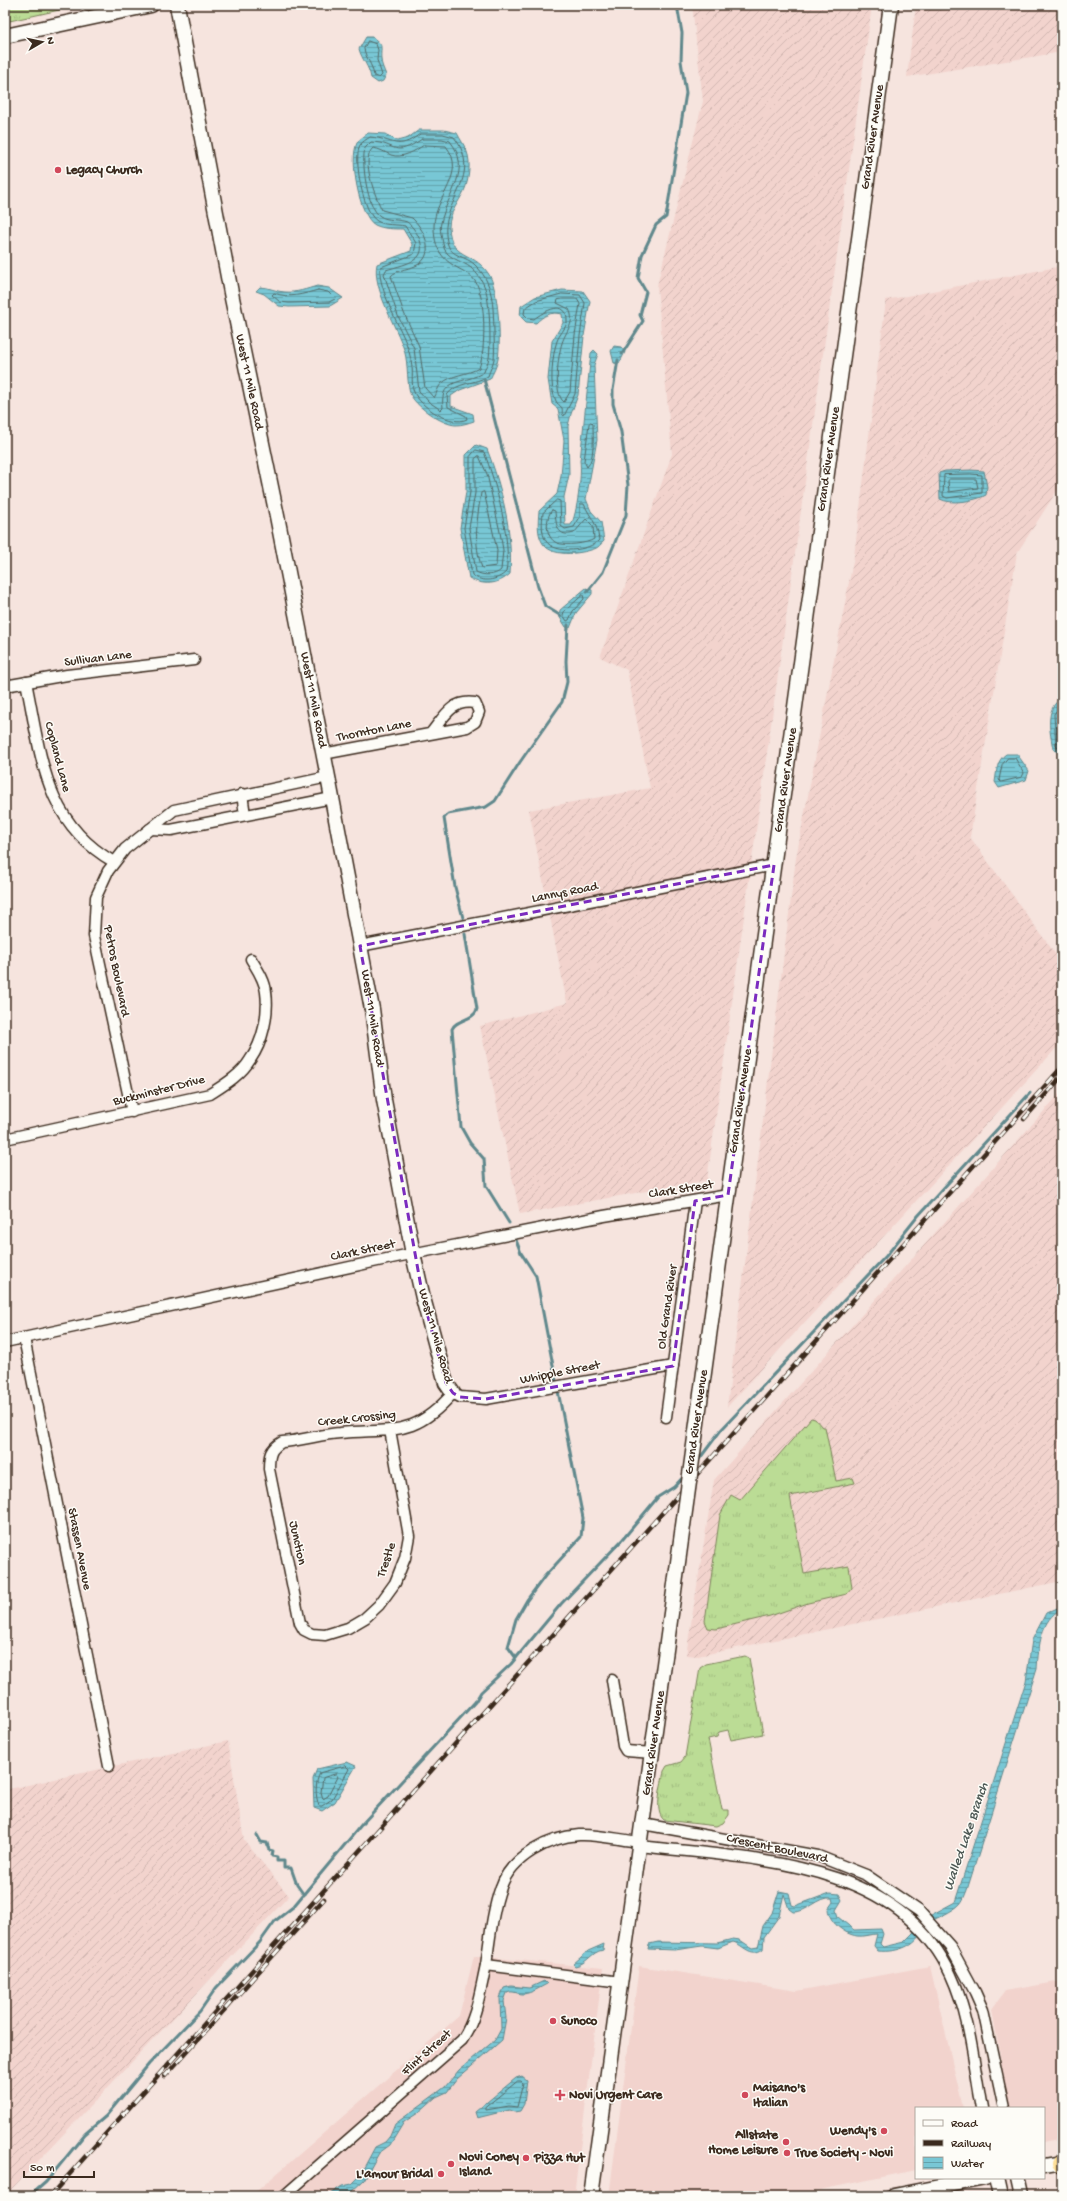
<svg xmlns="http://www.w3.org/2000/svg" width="1067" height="2201" font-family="'Gochi Hand',sans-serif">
<defs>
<pattern id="industrial-furrows" width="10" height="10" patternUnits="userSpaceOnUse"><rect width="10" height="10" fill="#f2d3cd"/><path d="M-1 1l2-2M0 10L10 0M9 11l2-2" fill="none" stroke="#d0b5b0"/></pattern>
<pattern id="grass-tufts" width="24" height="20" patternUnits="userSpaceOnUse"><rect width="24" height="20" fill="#bbdc95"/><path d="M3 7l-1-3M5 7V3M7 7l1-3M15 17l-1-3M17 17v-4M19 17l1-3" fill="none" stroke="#a2bd80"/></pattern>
<pattern id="water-rules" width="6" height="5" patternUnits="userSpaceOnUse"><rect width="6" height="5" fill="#78c7d5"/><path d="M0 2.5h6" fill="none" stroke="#64a2ac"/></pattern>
</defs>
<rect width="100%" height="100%" fill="#f6e4de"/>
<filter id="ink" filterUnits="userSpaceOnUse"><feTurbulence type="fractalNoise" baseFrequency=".025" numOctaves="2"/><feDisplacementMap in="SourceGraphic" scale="8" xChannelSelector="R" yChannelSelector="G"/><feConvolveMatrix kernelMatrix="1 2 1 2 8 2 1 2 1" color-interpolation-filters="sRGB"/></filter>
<g filter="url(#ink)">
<g fill="#f2d3cd">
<path d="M 474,1956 L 603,1968 L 574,2196 L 251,2196 L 459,2016 Z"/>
<path d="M 639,1966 L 797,1991 L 930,1966 L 963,2108 L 916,2108 L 916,2170 L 791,2196 L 609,2196 Z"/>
<path d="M 1062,1981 L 1062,2138 L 1044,2142 L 1044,2108 L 1009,2108 L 992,2009 L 1005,1991 Z"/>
</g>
<g fill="url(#industrial-furrows)">
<path d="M 692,5 L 872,5 L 707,1180 L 520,1214 L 480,1026 L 567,1003 L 529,810 L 650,788 L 627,670 L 600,657 L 672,454 L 657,286 L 703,101 Z"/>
<path d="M 916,5 L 1062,5 L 1062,52 L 907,77 Z"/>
<path d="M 1062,266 L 1062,483 L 1017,553 L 970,837 L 1062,963 L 1062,1042 L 727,1407 L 796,858 L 854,556 L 886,300 Z"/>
<path d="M 1062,1091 L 1062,1581 L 698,1656 L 686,1655 L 714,1480 Z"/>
<path d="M 228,1741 L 244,1840 L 289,1896 L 5,2196 L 5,1790 Z"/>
</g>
<g fill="url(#grass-tufts)" stroke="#7b835a">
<path d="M 5,5 L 82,5 L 5,22 Z"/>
<path d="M 811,1418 L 815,1419 L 822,1427 L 825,1427 L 836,1481 L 853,1478 L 855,1483 L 790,1496 L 804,1574 L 849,1566 L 852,1588 L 847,1594 L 808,1603 L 770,1616 L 716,1629 L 708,1628 L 705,1621 L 720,1515 L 731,1495 L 740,1500 Z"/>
<path d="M 745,1656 L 749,1658 L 763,1734 L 731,1740 L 728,1730 L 719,1732 L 717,1737 L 708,1739 L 722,1810 L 729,1810 L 729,1815 L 723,1823 L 716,1826 L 664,1820 C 653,1811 662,1783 664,1771 L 667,1766 L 681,1762 L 685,1757 L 700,1668 L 706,1664 Z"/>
</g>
<g fill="url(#water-rules)" stroke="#60888c">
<path d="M 366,37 L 372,37 C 385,46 380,46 381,59 C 381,64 384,70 386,75 L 383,81 L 378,83 L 371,78 C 369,66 362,60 359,49 Z"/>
<path d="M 419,130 L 444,130 L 457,133 C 460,139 465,146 467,152 C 471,162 469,181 464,191 C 459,202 449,213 449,227 C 451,260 472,250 488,273 C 499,288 501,341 498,359 C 497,366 493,373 490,379 L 460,390 L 451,396 L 451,406 L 473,414 L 474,421 C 468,423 462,425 456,425 C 443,425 414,406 410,393 C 406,376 409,360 402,344 C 394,323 372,286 377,264 L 411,251 L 412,244 L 403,229 C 394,229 383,229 375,225 C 359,216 349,159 357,143 C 359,139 365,136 368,133 L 385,134 L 397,141 L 408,138 Z"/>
<path d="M 317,286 L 329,288 L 343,298 L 330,306 L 289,307 L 279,306 L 264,294 L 256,291 L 260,287 C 269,287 277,292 285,292 C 296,293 307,289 317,286 Z"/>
<path d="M 562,290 L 583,291 L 590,301 L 584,336 L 578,395 L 571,414 L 568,426 L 569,475 L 564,497 L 565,525 L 571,525 C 577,514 582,475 580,461 L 591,353 L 594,350 L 598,354 L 594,365 L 597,440 L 586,499 L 591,511 L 601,522 L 604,541 C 601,544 598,548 594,549 C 580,554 550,558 542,542 C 537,533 538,522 539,511 L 557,494 L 561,476 L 564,440 L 558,409 L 552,404 L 548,379 L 552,341 L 563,323 L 562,314 C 551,311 543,316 536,323 L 526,322 L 520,316 L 521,306 L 535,297 Z"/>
<path d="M 614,346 L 621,347 L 625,352 L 619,364 L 614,363 L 611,351 Z"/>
<path d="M 476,445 L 487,449 C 502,488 513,532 510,574 C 498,585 483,586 469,578 L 460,528 L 466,492 L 466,455 Z"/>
<path d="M 971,470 L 984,471 L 987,487 L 986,495 C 975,501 951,505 940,499 L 939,473 L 945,471 Z"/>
<path d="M 586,588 L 592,590 L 592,594 L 576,613 L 570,628 L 566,627 L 559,616 L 560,610 Z"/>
<path d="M 1062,698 L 1062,753 L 1060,754 L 1053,749 C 1050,732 1044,708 1062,698 Z"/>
<path d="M 1006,754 L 1017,754 L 1029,771 L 1026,780 L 999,788 L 995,782 C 997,771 996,761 1006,754 Z"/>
<path d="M 1062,1606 L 1062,1609 C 1040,1619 1039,1647 1037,1668 L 967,1890 C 965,1895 963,1901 960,1904 C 954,1911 932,1921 924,1923 C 921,1945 898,1953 878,1951 L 874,1946 L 877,1934 C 870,1934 864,1937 857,1936 C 844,1934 829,1922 828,1909 L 833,1902 L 832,1898 C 819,1896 807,1913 793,1912 L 789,1909 L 784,1894 L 779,1916 L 764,1937 L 763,1949 C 750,1958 744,1945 733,1942 L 718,1948 L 702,1946 L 675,1950 L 648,1949 L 649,1944 L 658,1942 L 717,1943 L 733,1939 L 740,1940 L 752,1948 L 758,1947 L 763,1926 L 772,1913 L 779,1891 L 789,1893 L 792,1905 L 795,1906 L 830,1893 L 839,1894 L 842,1900 L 836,1910 L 838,1917 L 854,1930 L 881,1929 L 883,1934 L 880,1944 L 883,1947 L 904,1942 L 913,1933 L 920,1921 L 955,1902 L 1026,1681 L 1032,1640 L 1046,1613 Z"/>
<path d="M 347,1762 L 356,1766 L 335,1802 L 322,1811 L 314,1808 L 313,1779 L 317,1769 Z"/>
<path d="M 604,1944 L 603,1950 C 591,1952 587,1964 575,1966 L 573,1964 L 588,1951 Z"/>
<path d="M 544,1981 L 547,1984 C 539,1988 532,1993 523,1994 C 517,1994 513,1990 507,1993 L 504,2001 L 506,2018 L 502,2040 L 457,2079 L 447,2092 L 436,2097 L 418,2113 L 404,2122 L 390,2145 L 379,2153 L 364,2180 L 351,2192 C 342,2192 336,2196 327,2196 L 342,2186 L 352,2184 L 359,2177 L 375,2147 L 385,2142 L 390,2136 L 395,2124 L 445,2087 L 459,2070 L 495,2040 L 501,2029 L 500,1998 L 504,1988 L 511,1986 L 529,1988 Z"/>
<path d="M 522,2076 L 527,2080 L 524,2104 L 520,2111 L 514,2112 L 509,2110 L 477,2118 L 475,2112 L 516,2078 Z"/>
</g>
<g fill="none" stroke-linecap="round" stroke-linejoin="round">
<g stroke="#536967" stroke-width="1">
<path d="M 368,41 L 376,44 L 378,50 L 377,60 L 382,75 L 379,78 L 374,76 C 372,63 366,59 364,49 Z"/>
<path d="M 420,134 L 443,134 L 454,137 C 486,179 435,203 448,245 C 451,256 467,257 474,264 C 494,282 493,306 494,331 C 494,340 495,350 494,359 C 493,364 490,370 488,376 C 476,384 456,382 447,395 L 448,407 L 466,416 L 467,419 C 452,427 420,407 414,392 C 411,384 413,375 412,367 C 411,357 408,347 404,338 C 398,324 375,280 381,267 L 414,254 L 416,243 L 405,226 C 396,224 385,226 377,221 C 363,213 353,158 360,145 C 362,142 367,139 370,137 C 395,139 396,152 420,134 Z"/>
<path d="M 422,139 L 442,139 L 450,141 C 473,170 447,193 441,223 C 439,229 442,237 443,244 C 445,259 462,260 471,268 C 478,274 482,280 485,288 C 490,300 491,344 489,358 C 488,363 485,368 484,372 C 465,385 439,376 443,408 L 441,410 L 429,402 L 419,391 L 414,348 L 398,316 L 384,274 L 386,270 C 395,267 411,264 418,257 C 427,247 416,229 407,222 C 399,219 387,221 380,216 C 367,208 361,161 365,148 L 371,142 C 398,143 392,159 422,139 Z"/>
<path d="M 424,145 L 446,146 C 468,174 434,197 434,226 C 434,242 438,256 453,265 C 461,271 469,272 475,281 C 486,296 486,351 479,368 C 467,375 452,374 441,384 C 437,388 437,394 434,398 L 425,388 L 419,346 L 404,313 L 391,276 C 397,269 412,269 419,264 C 436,252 423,228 412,218 L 382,210 C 376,198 360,159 373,148 C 380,149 384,152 391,155 C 402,159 415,151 424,145 Z"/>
<path d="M 318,290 L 328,292 L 335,299 L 329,302 L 289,303 L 280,302 L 272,295 L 274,293 C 290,299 303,294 318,290 Z"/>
<path d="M 562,294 L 580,295 L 585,303 L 580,336 L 575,394 L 564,416 C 561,414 563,412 562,408 C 560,405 557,404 556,401 C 549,388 552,355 557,341 C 559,335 566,328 567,322 C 568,297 543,312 534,319 L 528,318 L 524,314 L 525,308 L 536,301 Z"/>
<path d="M 563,299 L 577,299 L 580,304 L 575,335 L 570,392 L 564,402 C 553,394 558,355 562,343 C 566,330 576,323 569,309 L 557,303 L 558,300 Z"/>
<path d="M 591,422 L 593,424 C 593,436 595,459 587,467 L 584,461 L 589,424 Z"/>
<path d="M 476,450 L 484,452 C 496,483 512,541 506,572 C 497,581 482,583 472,575 L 464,528 L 470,492 L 470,457 Z"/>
<path d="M 479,456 L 487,474 L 500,532 L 503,550 L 501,570 C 495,576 483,576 476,572 L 469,528 L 475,493 L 475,459 Z"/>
<path d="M 971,474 L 982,475 L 982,493 L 947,498 L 943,496 L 944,475 Z"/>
<path d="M 950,479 L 976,479 L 978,488 L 949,492 L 948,481 Z"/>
<path d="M 484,492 L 497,550 L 496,566 L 482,568 C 473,543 477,519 481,493 Z"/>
<path d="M 557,500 L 560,501 L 561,526 L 565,529 L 574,527 L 580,517 L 580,504 L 584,504 C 591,519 597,522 599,540 C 590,551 555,555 546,541 C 541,533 542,522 543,513 Z"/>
<path d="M 552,510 L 555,511 C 556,525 557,538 574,533 L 586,519 L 593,526 L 594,539 C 587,544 565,546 557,543 C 545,538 545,518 552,510 Z"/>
<path d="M 583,595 L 584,599 L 573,611 L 569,620 L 567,621 L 563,615 L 564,612 Z"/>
<path d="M 1062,703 L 1054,714 L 1056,746 L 1062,750"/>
<path d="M 1008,758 L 1015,758 L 1024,773 L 1022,777 L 1001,782 L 999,780 L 1002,765 Z"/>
<path d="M 346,1766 L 349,1769 L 332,1799 L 322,1806 L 319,1806 C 315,1795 315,1783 320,1773 Z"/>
<path d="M 336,1774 L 338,1777 L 328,1796 L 323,1799 L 321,1792 L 323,1778 Z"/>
<path d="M 518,2081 L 521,2081 L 523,2083 L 517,2107 L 509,2106 L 486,2110 L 486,2107 Z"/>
</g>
<g stroke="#60888c" stroke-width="3">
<path d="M 622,354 L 643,321 L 640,315 L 646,292 L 638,278 L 642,255 L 656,225 L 666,217 L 686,93 L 681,61 L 682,33 L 677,5"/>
<path d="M 484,379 L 538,587 L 545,606 L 561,616"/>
<path d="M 587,592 L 603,572 L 626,515 L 628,485 L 621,432 L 613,404 L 613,390 L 618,360"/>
<path d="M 463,918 L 455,887 L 444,818 L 448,814 L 486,807 L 495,801 L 520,762 L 562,702 L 567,682 L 566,661 L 568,625"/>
<path d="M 465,934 L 477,1009 C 474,1021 456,1019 452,1029 L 461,1127 L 470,1143 L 484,1159 L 486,1186 L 509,1223"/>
<path d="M 516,1240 L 521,1253 L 536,1276 L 556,1381"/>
<path d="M 697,1462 L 721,1430 L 886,1256 L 918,1216 L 1030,1093"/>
<path d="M 516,1658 L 508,1647 L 516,1619 L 527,1600 L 545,1576 L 581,1537 L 583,1518 L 558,1391"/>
<path d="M 257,1835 L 261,1842 L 267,1843 L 269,1850 L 273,1851 L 272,1856 L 277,1857 L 277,1861 L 284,1861 L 284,1868 L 291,1868 L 297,1885 L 304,1895"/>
<path d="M 30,2196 L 46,2182 L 85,2134 L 106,2116 L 149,2064 L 200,2011 L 216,1988 L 260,1942 L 275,1921 L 293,1907 L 362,1824 L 475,1702 L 481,1692 L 511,1664 L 561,1604 L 623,1539 L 658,1497 L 674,1487 L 685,1475"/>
</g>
<g stroke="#3b2a1e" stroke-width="13">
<g id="street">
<path d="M 26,682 C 41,753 43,822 114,862"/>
<path d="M 5,686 L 67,675 L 194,660"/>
<path d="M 323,754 L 467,727 L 475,722 L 479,712 L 475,703 C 452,699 444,717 431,733"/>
<path d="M 242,794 L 245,815"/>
<path d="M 150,829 L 171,830 L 332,798"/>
<path d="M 360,946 L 774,865"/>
<path d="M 132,1112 L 94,936 L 96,897 L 108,871 L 125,849 L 174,810 L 328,777"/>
<path d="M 5,1139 L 210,1094 C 224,1085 241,1075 250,1060 C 263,1042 269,1014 266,992 C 265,980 257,969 251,959"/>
<path d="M 24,1338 L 109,1766"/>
<path d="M 5,1342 L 396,1257 L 604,1216 L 728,1195"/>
<path d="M 666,1417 L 695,1201"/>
<path d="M 390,1430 L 409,1536 L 405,1558 L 395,1583 L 379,1605 L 365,1618 L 348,1628 L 325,1635 L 312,1634 L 304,1630 L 300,1623 L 269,1469 C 269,1455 270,1449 282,1442 C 302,1441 321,1434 340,1433 C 393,1428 414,1438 453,1393 L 460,1397 L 486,1399 L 673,1366"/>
<path d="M 612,1680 L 623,1746 L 626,1751 L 653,1753"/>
<path d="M 643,1824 L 818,1856 L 866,1875 L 919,1911 L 950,1946 L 975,1992 L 983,2010 L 1004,2108"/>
<path d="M 639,1846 C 748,1859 898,1859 951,1975 C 970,2016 974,2065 982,2108"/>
<path d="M 486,1965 C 490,1939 492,1912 501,1887 C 511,1857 549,1837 579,1835 C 598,1834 620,1840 640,1842"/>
<path d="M 284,2196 L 462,2040 C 477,2018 480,1991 486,1965 L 621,1982"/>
</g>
</g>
<g stroke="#3b2a1e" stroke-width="17">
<g id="secondary">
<path d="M 177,5 L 232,298 L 277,516 L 328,777 L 372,1009 L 384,1100 L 413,1254 L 423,1298 L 446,1383 L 453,1393"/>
<path d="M 5,36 L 151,5"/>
<path d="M 715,1292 L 891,5"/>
<path d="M 1044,2166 L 1062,2163"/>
<path d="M 996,2178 L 1000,2196"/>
<path d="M 1018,2178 L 1022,2196"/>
<path d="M 591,2196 L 659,1701"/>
<path d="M 893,2196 L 985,2178"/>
</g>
</g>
<g stroke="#3b2a1e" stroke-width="21">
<path id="highway" d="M 1061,2163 L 1062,2164"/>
</g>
<use href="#street" stroke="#fdfcf7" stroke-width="10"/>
<use href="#secondary" stroke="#fdfcf7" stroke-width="14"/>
<use href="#highway" stroke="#fdde96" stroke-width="18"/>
<g stroke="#3b2a1e" stroke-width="4.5">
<g id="rail">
<path d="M 1024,1119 L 1062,1076"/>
<path d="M 165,2076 L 324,1899"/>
<path d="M 50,2196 L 1062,1067"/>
</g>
</g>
<use href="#rail" stroke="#fdfcf7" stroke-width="3" stroke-dasharray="9" stroke-linecap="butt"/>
<g stroke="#3b2a1e" stroke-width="17" stroke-linecap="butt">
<path id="secondary-bridge" d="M 659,1701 L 715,1292"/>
</g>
<use href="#secondary-bridge" stroke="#fdfcf7" stroke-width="14"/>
</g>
</g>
<path fill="none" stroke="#7b2cbf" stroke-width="3" stroke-dasharray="8 5" stroke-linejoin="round" d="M 774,865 L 728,1195 L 695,1201 L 673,1366 L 486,1399 L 460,1397 L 453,1393 L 446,1383 L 423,1298 L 360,946 Z"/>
<g fill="#d1495b" stroke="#fdfcf7" stroke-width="1.5">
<circle cx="58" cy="170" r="4"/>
<circle cx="553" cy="2021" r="4"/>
<path d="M558 2089h4v4h4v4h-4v4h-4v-4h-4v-4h4z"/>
<circle cx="745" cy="2095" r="4"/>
<circle cx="884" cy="2131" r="4"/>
<circle cx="786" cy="2142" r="4"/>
<circle cx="787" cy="2153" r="4"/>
<circle cx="526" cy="2158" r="4"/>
<circle cx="451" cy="2164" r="4"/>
<circle cx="441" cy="2174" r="4"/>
</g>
<g text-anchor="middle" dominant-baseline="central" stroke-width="3" stroke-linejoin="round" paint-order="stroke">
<g font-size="13" fill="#3b2a1e" stroke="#fdfcf7">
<text transform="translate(873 137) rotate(-82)">Grand River Avenue</text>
<text transform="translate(249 382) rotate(78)">West 11 Mile Road</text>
<text transform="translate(829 459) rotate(-82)">Grand River Avenue</text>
<text transform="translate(98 659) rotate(-7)">Sullivan Lane</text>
<text transform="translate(313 700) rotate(79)">West 11 Mile Road</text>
<text transform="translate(374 731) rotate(-11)">Thornton Lane</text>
<text transform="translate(57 757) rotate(75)">Copland Lane</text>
<text transform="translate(786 780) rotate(-82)">Grand River Avenue</text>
<text transform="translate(565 893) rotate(-11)">Lannys Road</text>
<text transform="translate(116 971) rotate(79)">Petros Boulevard</text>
<text transform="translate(372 1018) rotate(81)">West 11 Mile Road</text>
<text transform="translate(159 1091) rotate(-14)">Buckminster Drive</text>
<text transform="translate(741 1101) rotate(-82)">Grand River Avenue</text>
<text transform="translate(681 1190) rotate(-9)">Clark Street</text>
<text transform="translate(363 1251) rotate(-12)">Clark Street</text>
<text transform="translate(668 1307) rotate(-82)">Old Grand River</text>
<text transform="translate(435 1336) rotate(74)">West 11 Mile Road</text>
<text transform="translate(560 1373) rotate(-11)">Whipple Street</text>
<text transform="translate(357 1419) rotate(-6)">Creek Crossing</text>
<text transform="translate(697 1422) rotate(-82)">Grand River Avenue</text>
<text transform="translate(297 1543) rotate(78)">Junction</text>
<text transform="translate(79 1549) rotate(79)">Stassen Avenue</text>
<text transform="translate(387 1560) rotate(-71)">Trestle</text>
<text transform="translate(654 1743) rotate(-82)">Grand River Avenue</text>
<text transform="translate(777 1849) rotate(12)">Crescent Boulevard</text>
<text transform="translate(427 2053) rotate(-42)">Flint Street</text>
</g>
<g font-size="13" font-weight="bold" fill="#3b2a1e" stroke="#fdfcf7" text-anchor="start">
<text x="66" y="170">Legacy Church</text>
<text x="561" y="2021">Sunoco</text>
<text x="753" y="2088">Maisano's<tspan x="753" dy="15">Italian</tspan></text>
<text x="569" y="2095">Novi Urgent Care</text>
<text x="876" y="2131" text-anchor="end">Wendy's</text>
<text x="778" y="2135" text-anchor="end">Allstate<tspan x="778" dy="15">Home Leisure</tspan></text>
<text x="795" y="2153">True Society - Novi</text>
<text x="459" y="2157">Novi Coney<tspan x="459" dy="15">Island</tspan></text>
<text x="534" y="2158">Pizza Hut</text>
<text x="433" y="2174" text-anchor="end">L'amour Bridal</text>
</g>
<g font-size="14" font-style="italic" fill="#4d5955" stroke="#fdfcf7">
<text transform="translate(967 1837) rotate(-71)">Walled Lake Branch</text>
</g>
</g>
<rect width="1067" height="2201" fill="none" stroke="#fdfcf7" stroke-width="20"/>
<rect x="10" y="10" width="1047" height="2181" fill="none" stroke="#3b2a1e" stroke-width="1.5" filter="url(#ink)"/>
<rect x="915" y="2107" width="130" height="72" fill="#fdfcf7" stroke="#afa8a0"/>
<rect x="923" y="2120" width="20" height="6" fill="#fdfcf7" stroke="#afa8a0"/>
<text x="951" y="2127" font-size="12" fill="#3b2a1e">Road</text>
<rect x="923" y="2140" width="20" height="6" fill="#3b2a1e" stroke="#afa8a0"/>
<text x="951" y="2147" font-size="12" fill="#3b2a1e">Railway</text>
<rect x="923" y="2157" width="20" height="12" fill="url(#water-rules)" stroke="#afa8a0"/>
<text x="951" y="2167" font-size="12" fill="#3b2a1e">Water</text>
<g transform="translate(42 42) rotate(81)" stroke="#fdfcf7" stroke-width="3" paint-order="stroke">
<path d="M0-3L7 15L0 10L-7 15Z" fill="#3b2a1e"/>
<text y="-6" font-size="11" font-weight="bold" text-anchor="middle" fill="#3b2a1e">N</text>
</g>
<path d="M24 2171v6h70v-6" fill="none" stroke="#3b2a1e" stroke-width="2"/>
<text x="30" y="2171" font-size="12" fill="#3b2a1e" stroke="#fdfcf7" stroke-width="3" paint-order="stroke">50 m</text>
</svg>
